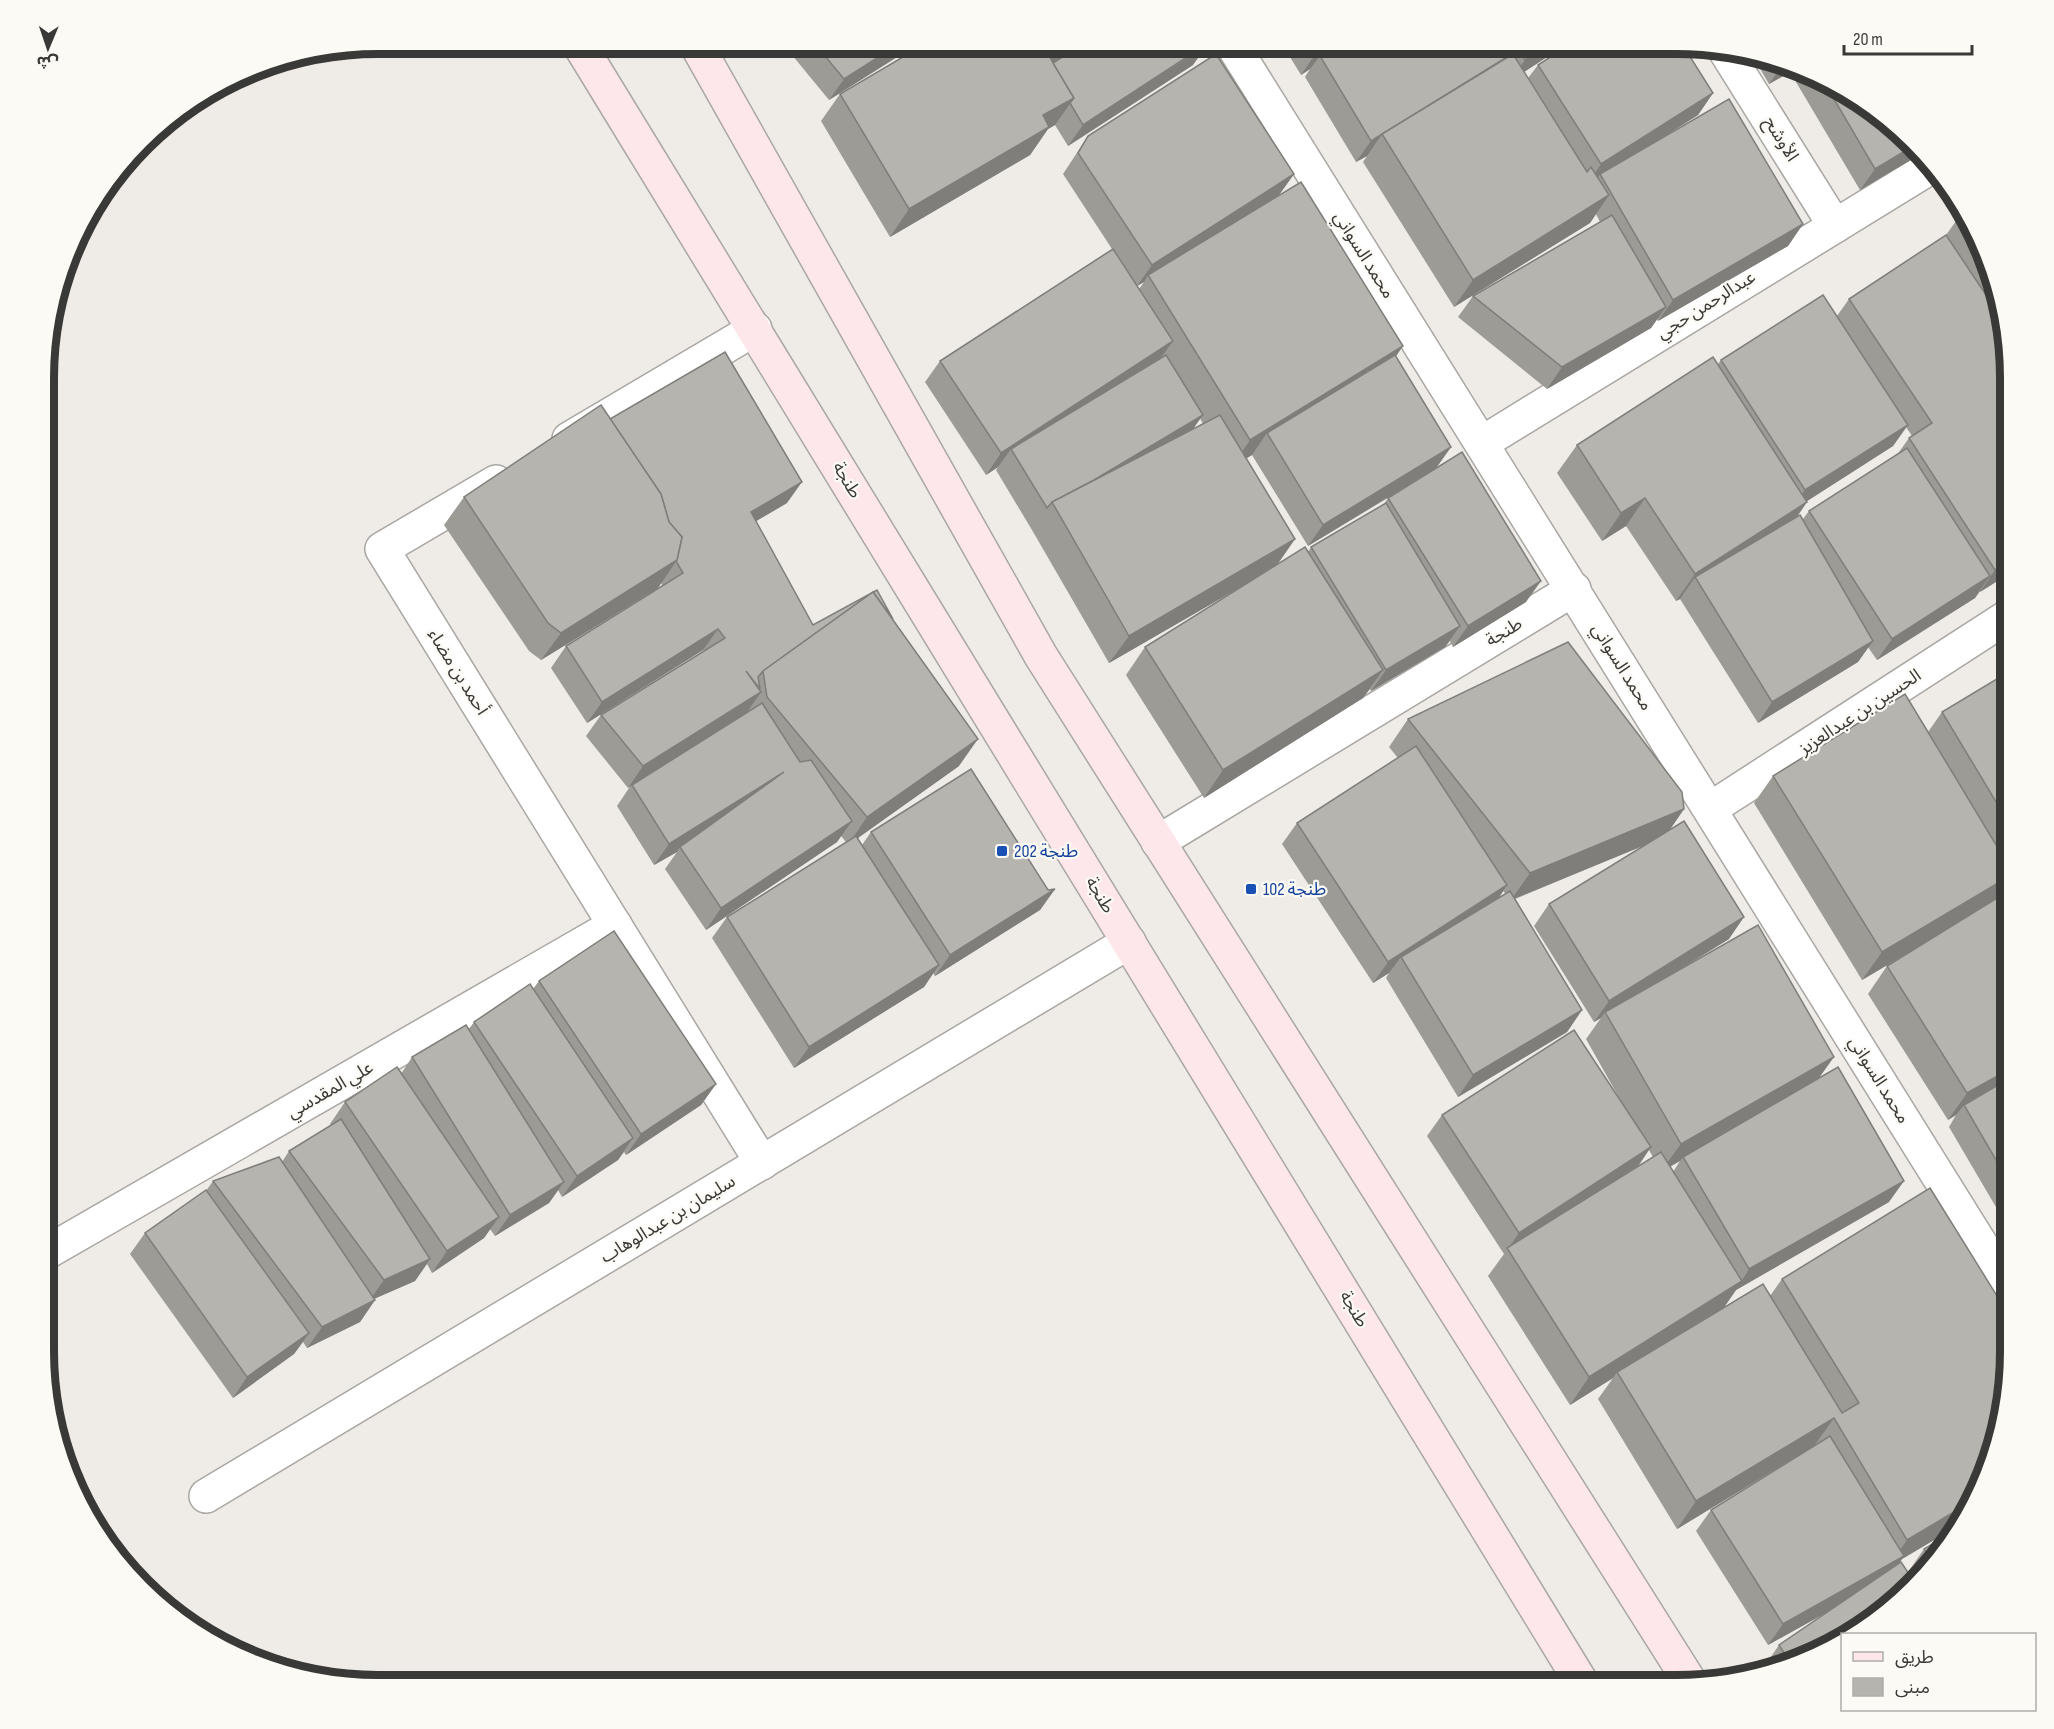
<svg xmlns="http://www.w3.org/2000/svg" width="2054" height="1729" font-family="'Sofia Sans Condensed','Noto Sans Arabic',sans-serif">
<rect width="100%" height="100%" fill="#efece8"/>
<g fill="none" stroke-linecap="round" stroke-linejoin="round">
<g stroke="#a9a7a3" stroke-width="36">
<g id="street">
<path d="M 1232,44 L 2010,1291"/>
<path d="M 1726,52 L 1835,226"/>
<path d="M 569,439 L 755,329"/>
<path d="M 1482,443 L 1931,167"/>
<path d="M 496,482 L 382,549 L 762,1163"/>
<path d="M 1710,809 L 2010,615"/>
<path d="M 1158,842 L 1574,589"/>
<path d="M 44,1254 L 615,925"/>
<path d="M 206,1496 L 1129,942"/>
</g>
</g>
<g stroke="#a9a7a3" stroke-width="36">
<g id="secondary">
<path d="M 579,44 L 1583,1685"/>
<path d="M 696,44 L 1041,656 L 1692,1685"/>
</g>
</g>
<use href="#street" stroke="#fff" stroke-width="33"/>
<use href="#secondary" stroke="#fee7eb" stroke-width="33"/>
</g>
<g fill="#9d9b96" fill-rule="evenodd">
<path d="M 783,44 L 910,44 L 905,52 L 829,100 Z"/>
<path d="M 1282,44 L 1567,44 L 1524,72 L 1528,78 L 1538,65 L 1713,93 L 1698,115 L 1652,144 L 1803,224 L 1788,246 L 1658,321 L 1657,319 L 1651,328 L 1547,389 L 1458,317 L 1473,296 L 1600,222 L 1596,214 L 1590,223 L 1454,307 L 1363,162 L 1367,156 L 1356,162 L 1305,77 L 1310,69 L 1301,75 Z"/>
<path d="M 1755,60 L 1794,70 L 1769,84 Z"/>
<path d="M 1193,65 L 1068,146 L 1055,125 L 1048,129 L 1030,155 L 890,237 L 821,121 L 840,94 Z"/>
<path d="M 1803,72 L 1824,78 L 1913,142 L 1921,154 L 1860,190 L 1796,82 Z"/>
<path d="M 1088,136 L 1294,174 L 1279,195 L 1248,215 L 1396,357 L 1451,447 L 1437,467 L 1526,602 L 1453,647 L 1450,641 L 1445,647 L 1371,691 L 1370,689 L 1363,698 L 1204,798 L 1126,675 L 1145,647 L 1241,587 L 1109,663 L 1032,530 L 996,470 L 998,467 L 986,475 L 925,382 L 940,361 L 1112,249 L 1063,174 ZM 1144,282 L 1139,289 L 1137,286 ZM 1200,418 L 1203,424 L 1193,429 ZM 1252,455 L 1308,546 L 1396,493 L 1388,498 L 1384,504 L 1311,547 L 1308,552 L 1278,564 L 1295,539 L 1246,458 Z"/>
<path d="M 1956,221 L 1976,230 L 2010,356 L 2010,573 L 1980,592 L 1980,591 L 1975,598 L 1877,660 L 1868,647 L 1858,662 L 1758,723 L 1680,599 L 1676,601 L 1626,526 L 1602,541 L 1557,473 L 1577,445 L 1718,364 L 1721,360 L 1837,316 L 1849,299 L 1946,235 ZM 1906,427 L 1912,436 L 1909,438 L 1897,455 L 1809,511 L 1803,519 L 1797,517 L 1807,502 L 1807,501 L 1893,446 Z"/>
<path d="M 610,419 L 787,503 L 756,521 L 813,625 L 893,620 L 959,766 L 858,838 L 862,845 L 871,832 L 1048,890 L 1055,889 L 1040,910 L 935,976 L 933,973 L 924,987 L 794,1068 L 712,938 L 727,917 L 846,842 L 841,836 L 837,842 L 706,930 L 665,869 L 677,852 L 654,865 L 617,806 L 631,785 L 628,788 L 586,736 L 601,715 L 704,651 L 703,650 L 587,723 L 551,668 L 566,646 L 663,586 L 661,583 L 658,588 L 541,660 L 529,651 L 444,525 L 464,497 Z"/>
<path d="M 2010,671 L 2010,879 L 1997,897 L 2010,890 L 2010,1231 L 1949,1127 L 1956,1115 L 1948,1120 L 1868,994 L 1887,966 L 1909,952 L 1862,980 L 1754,803 L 1773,776 L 1928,732 L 1942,712 Z"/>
<path d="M 1408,719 L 1684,809 L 1669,830 L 1729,939 L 1681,969 L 1819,1078 L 1889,1202 L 1736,1290 L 1724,1307 L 1770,1296 L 1782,1279 L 2005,1316 L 1985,1479 L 1951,1530 L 1902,1559 L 1900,1562 L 1908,1572 L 1924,1549 L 1948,1535 L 1912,1588 L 1804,1660 L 1765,1669 L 1764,1667 L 1779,1645 L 1827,1612 L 1768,1645 L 1696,1531 L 1711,1510 L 1814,1446 L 1677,1529 L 1598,1399 L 1613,1378 L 1570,1405 L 1488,1276 L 1504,1254 L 1427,1136 L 1442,1115 L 1622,1103 L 1586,1039 L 1601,1018 L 1594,1022 L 1534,926 L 1549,904 L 1646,844 L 1515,899 L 1582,1010 L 1567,1032 L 1458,1097 L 1386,978 L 1389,973 L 1373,983 L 1282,844 L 1297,823 L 1398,758 L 1389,747 ZM 1503,891 L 1506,894 L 1499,898 ZM 1649,1150 L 1653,1157 L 1638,1167 ZM 1680,1161 L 1673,1172 L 1670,1167 Z"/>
<path d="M 539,981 L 716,1084 L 701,1105 L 626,1155 L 624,1152 L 618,1160 L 562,1197 L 558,1190 L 549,1203 L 495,1236 L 490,1229 L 484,1238 L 432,1273 L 427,1264 L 415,1281 L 374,1299 L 375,1300 L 360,1322 L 307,1348 L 303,1342 L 294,1354 L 233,1398 L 130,1254 L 145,1233 L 206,1191 L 213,1181 L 282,1162 L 289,1151 L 331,1125 L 330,1124 L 345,1102 L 401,1074 L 412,1057 L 469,1029 L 474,1022 L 533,989 Z"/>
</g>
<g fill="#7f7e7a">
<path d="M 899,44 L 910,44 L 905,52 L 829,100 L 844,79 Z"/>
<path d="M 1075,44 L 1097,44 L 1050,71 L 1045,62 Z"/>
<path d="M 1208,44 L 1193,65 L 1068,146 L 1083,125 Z"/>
<path d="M 1331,44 L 1350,44 L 1320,56 L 1310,69 L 1301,75 L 1316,53 Z"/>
<path d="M 1550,44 L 1567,44 L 1510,81 L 1525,60 Z"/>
<path d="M 1509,60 L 1382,134 L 1367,156 L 1356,162 L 1371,141 Z"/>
<path d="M 1781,67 L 1794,70 L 1769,84 Z"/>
<path d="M 1713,93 L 1698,115 L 1601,176 L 1600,174 L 1597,179 L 1587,185 L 1601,164 Z"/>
<path d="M 1074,98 L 1055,125 L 1048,129 L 1030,155 L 890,237 L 909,209 L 1043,115 Z"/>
<path d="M 1915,145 L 1921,154 L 1860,190 L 1875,169 Z"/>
<path d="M 1294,174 L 1279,195 L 1150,278 L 1148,275 L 1144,282 L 1137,286 L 1152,265 Z"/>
<path d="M 1609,195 L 1590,223 L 1454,307 L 1473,280 Z"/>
<path d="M 1803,224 L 1788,246 L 1658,321 L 1673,300 Z"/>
<path d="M 1666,307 L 1651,328 L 1547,389 L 1562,367 Z"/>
<path d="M 1173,341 L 1158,362 L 1011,449 L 998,467 L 986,475 L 1001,453 Z"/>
<path d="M 1403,346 L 1384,374 L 1267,433 L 1252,455 L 1231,468 L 1250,440 Z"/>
<path d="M 1203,415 L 1188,436 L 1053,505 Z"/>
<path d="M 1908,425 L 1893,446 L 1790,512 L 1805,490 Z"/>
<path d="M 1451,447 L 1436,468 L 1308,546 L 1323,525 Z"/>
<path d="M 802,482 L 787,503 L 736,533 L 751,512 Z"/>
<path d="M 1645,498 L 1626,526 L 1602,541 L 1621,513 Z"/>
<path d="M 1807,502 L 1788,529 L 1695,577 L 1680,599 L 1676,601 L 1695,574 Z"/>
<path d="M 1295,539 L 1275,567 L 1109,663 L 1129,636 Z"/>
<path d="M 677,560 L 658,588 L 541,660 L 561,633 Z"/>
<path d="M 2010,561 L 2010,573 L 1980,592 L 1995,570 Z"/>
<path d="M 1990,576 L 1975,598 L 1877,660 L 1892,639 Z"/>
<path d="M 1541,581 L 1526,602 L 1453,647 L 1468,626 Z"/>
<path d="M 1460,626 L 1445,647 L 1371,691 L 1386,670 Z"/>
<path d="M 718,629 L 703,650 L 587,723 L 602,702 Z"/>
<path d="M 1873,641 L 1858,662 L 1758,723 L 1772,702 Z"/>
<path d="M 1383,670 L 1363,698 L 1204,798 L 1223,770 Z"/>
<path d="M 761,692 L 746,714 L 628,788 L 643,766 Z"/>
<path d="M 978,739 L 959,766 L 848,845 L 867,817 Z"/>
<path d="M 784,772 L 680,847 L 677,852 L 654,865 L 669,844 Z"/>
<path d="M 1684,809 L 1665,837 L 1511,900 L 1530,873 Z"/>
<path d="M 852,821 L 837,842 L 706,930 L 721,908 Z"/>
<path d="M 2010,876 L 2010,879 L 1994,902 L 1862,980 L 1882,952 Z"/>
<path d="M 1507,885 L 1493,907 L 1401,957 L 1389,973 L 1373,983 L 1388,962 Z"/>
<path d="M 1055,889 L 1040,910 L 935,976 L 950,955 Z"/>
<path d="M 1744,917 L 1729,939 L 1606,1014 L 1605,1012 L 1601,1018 L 1594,1022 L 1609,1001 Z"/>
<path d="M 939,965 L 924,987 L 794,1068 L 809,1047 Z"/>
<path d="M 1582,1010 L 1567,1032 L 1458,1097 L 1473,1075 Z"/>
<path d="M 1834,1057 L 1814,1085 L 1683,1157 L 1680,1161 L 1661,1171 L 1681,1144 Z"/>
<path d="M 2010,1069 L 2010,1086 L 1964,1105 L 1956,1115 L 1948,1120 L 1967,1093 Z"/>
<path d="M 716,1084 L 701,1105 L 626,1155 L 641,1134 Z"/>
<path d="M 633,1138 L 618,1160 L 562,1197 L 577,1176 Z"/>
<path d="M 1651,1147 L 1636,1168 L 1508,1249 L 1519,1233 Z"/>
<path d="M 1904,1181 L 1889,1202 L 1736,1290 L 1723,1309 L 1617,1372 L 1613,1378 L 1570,1405 L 1589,1377 L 1741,1282 L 1749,1269 Z"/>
<path d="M 564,1182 L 549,1203 L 495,1236 L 510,1215 Z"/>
<path d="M 499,1217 L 484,1238 L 432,1273 L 447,1251 Z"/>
<path d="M 430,1259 L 415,1281 L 369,1301 L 384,1280 Z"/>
<path d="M 375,1300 L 360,1322 L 307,1348 L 322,1327 Z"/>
<path d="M 309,1333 L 294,1354 L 233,1398 L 247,1377 Z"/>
<path d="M 1834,1418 L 1814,1446 L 1677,1529 L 1696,1501 Z"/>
<path d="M 1969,1503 L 1951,1530 L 1902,1559 L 1889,1578 L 1768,1645 L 1783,1624 L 1890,1564 L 1907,1540 Z"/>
</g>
<g fill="#b6b4af" stroke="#7f7e7a" stroke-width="1.5">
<path d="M 815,44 L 899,44 L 844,79 Z"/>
<path d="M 925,44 L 1042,44 L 1074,98 L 1043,115 L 1049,127 L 909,209 L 840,94 Z"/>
<path d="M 1042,44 L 1075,44 L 1051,58 Z"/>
<path d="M 1083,44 L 1207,44 L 1083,125 L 1070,103 L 1074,98 L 1053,63 Z"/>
<path d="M 1310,44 L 1331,44 L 1316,53 Z"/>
<path d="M 1339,44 L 1499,44 L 1507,57 L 1371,141 L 1320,56 Z"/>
<path d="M 1515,44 L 1550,44 L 1525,60 Z"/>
<path d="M 1570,44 L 1682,44 L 1713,93 L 1601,164 L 1538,65 Z"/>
<path d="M 1216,54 L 1294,174 L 1152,265 L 1078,153 L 1088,136 Z"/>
<path d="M 1513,54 L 1587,172 L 1591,167 L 1609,195 L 1473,280 L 1382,134 Z"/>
<path d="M 1821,77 L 1824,78 L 1913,142 L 1915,145 L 1875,169 Z"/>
<path d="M 1729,99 L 1803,224 L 1673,300 L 1600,174 Z"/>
<path d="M 1301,182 L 1403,346 L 1250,440 L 1148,275 Z"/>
<path d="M 1612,215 L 1666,307 L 1562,367 L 1473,296 Z"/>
<path d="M 1965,215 L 1976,230 L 1986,265 L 1956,221 Z"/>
<path d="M 1946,235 L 1998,313 L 2010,356 L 2010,373 L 2009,373 L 2010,375 L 2010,561 L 1995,570 L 1909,438 L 1932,423 L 1849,299 Z"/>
<path d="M 1113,249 L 1173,341 L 1001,453 L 940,361 Z"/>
<path d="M 1823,295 L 1908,425 L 1805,490 L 1721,360 Z"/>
<path d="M 725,352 L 802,482 L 751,512 L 813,625 L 877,590 L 893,619 L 873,592 L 763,671 L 758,677 L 760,689 L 746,671 L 761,692 L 643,766 L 601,715 L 725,638 L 718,629 L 602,702 L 566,646 L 683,573 L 676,561 L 677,560 L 682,537 L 669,522 L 661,494 L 610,419 Z"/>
<path d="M 1166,355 L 1203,415 L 1094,480 L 1052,502 L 1047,508 L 1011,449 Z"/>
<path d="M 1395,355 L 1451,447 L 1323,525 L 1267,433 Z"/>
<path d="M 1713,357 L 1807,502 L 1695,574 L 1645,498 L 1621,513 L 1577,445 Z"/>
<path d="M 601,405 L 661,494 L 669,522 L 682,537 L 677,560 L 561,633 L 548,623 L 464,497 Z"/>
<path d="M 1220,415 L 1295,539 L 1129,636 L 1052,502 Z"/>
<path d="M 1907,448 L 1990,576 L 1892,639 L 1809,511 Z"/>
<path d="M 1462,452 L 1541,581 L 1468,626 L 1388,498 Z"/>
<path d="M 1386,503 L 1460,626 L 1386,670 L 1311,547 Z"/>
<path d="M 1800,515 L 1873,641 L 1772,702 L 1695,577 Z"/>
<path d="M 1305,547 L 1383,670 L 1223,770 L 1145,647 Z"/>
<path d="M 873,592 L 978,739 L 867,817 L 767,697 L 763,671 Z"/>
<path d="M 1568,642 L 1682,792 L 1684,809 L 1530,873 L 1408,719 Z"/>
<path d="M 2010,671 L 2010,825 L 1942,712 Z"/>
<path d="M 1905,694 L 2010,868 L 2010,876 L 1882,952 L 1773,776 Z"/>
<path d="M 762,703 L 800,762 L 811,760 L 852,821 L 721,908 L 680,847 L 784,772 L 669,844 L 632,785 Z"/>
<path d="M 1416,746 L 1507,885 L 1388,962 L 1297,823 Z"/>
<path d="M 971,769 L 1048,890 L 1055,889 L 950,955 L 871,832 Z"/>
<path d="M 1684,821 L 1744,917 L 1609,1001 L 1549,904 Z"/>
<path d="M 856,836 L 939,965 L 809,1047 L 727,917 Z"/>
<path d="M 2010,890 L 2010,1069 L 1967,1093 L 1887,966 Z"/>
<path d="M 1510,891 L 1582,1010 L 1473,1075 L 1401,957 Z"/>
<path d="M 1758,925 L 1834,1057 L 1681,1144 L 1605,1012 Z"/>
<path d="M 614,931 L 716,1084 L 641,1134 L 539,981 Z"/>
<path d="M 530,984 L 633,1138 L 577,1176 L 474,1022 Z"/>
<path d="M 466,1025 L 564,1182 L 510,1215 L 412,1057 Z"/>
<path d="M 1574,1030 L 1651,1147 L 1519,1233 L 1442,1115 Z"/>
<path d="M 397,1067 L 499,1217 L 447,1251 L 345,1102 Z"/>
<path d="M 1838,1067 L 1904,1181 L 1749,1269 L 1683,1157 Z"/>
<path d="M 2010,1078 L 2010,1184 L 1964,1105 Z"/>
<path d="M 341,1119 L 430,1259 L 384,1280 L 289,1151 Z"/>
<path d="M 1661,1152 L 1742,1281 L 1589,1377 L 1507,1248 Z"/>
<path d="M 279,1157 L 375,1300 L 322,1327 L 213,1181 Z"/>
<path d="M 1930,1188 L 2007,1312 L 2004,1314 L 2010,1325 L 2010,1351 L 1985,1479 L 1969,1503 L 1907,1540 L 1834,1418 L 1696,1501 L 1617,1372 L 1763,1284 L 1842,1413 L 1859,1403 L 1782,1279 Z"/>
<path d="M 206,1190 L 309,1333 L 247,1377 L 145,1233 Z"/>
<path d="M 1830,1436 L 1904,1556 L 1783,1624 L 1711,1510 Z"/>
<path d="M 1948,1535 L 1931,1560 L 1924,1549 Z"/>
<path d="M 1901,1562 L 1915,1583 L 1912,1588 L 1804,1660 L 1791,1663 L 1779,1645 Z"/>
</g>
<g fill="#1a4fb4" stroke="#fcfaf5" stroke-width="2">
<rect x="996" y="845" width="12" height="12" rx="3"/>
<rect x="1245" y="883" width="12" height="12" rx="3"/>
</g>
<g text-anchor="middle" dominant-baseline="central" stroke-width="4.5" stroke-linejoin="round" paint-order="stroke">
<g font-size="18" fill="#393937" stroke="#fcfaf5">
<text transform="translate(1781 139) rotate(58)">الأوشح</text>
<text transform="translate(1364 255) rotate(58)">محمد السواني</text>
<text transform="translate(1706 305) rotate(-32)">عبدالرحمن حجي</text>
<text transform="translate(847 480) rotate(59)">طنجة</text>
<text transform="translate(1504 632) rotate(-31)">طنجة</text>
<text transform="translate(1622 667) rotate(58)">محمد السواني</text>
<text transform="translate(458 672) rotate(58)">أحمد بن مضاء</text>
<text transform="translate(1860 712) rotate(-33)">الحسين بن عبدالعزيز</text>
<text transform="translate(1100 895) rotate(59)">طنجة</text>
<text transform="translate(1879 1080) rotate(58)">محمد السواني</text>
<text transform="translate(330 1090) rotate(-30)">علي المقدسي</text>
<text transform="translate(668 1219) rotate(-31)">سليمان بن عبدالوهاب</text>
<text transform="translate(1354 1309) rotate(59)">طنجة</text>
</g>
<g font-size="18" fill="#164399" stroke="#fcfaf5" text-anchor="start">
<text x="1014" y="851">طنجة 202</text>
<text x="1263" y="889">طنجة 102</text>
</g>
</g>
<path d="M0 0H2054V1729H0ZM378 54H1676A324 324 0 0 1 2000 378V1351A324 324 0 0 1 1676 1675H378A324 324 0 0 1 54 1351V378A324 324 0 0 1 378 54Z" fill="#fcfaf5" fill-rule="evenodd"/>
<path fill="none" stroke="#393937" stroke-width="8" d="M378 54H1676A324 324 0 0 1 2000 378V1351A324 324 0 0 1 1676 1675H378A324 324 0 0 1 54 1351V378A324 324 0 0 1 378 54Z"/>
<rect x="1841" y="1633" width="195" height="78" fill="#fcfaf5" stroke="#aeada9" stroke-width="1.5"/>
<rect x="1853" y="1652" width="30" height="9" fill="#fee7eb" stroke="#aeada9" stroke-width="1.5"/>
<text x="1895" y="1663" font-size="18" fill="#393937">طريق</text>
<rect x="1853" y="1678" width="30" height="18" fill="#b6b4af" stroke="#aeada9" stroke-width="1.5"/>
<text x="1895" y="1693" font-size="18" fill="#393937">مبنى</text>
<g transform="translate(48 48) rotate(182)" stroke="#fcfaf5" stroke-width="4.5" paint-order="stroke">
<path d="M0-4.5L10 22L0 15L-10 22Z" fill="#393937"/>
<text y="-9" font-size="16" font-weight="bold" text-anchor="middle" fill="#393937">ش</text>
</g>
<path d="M1844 45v9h128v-9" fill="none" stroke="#393937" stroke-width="3"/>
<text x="1853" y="45" font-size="18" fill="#393937" stroke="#fcfaf5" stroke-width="4.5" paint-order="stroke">20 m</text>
</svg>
